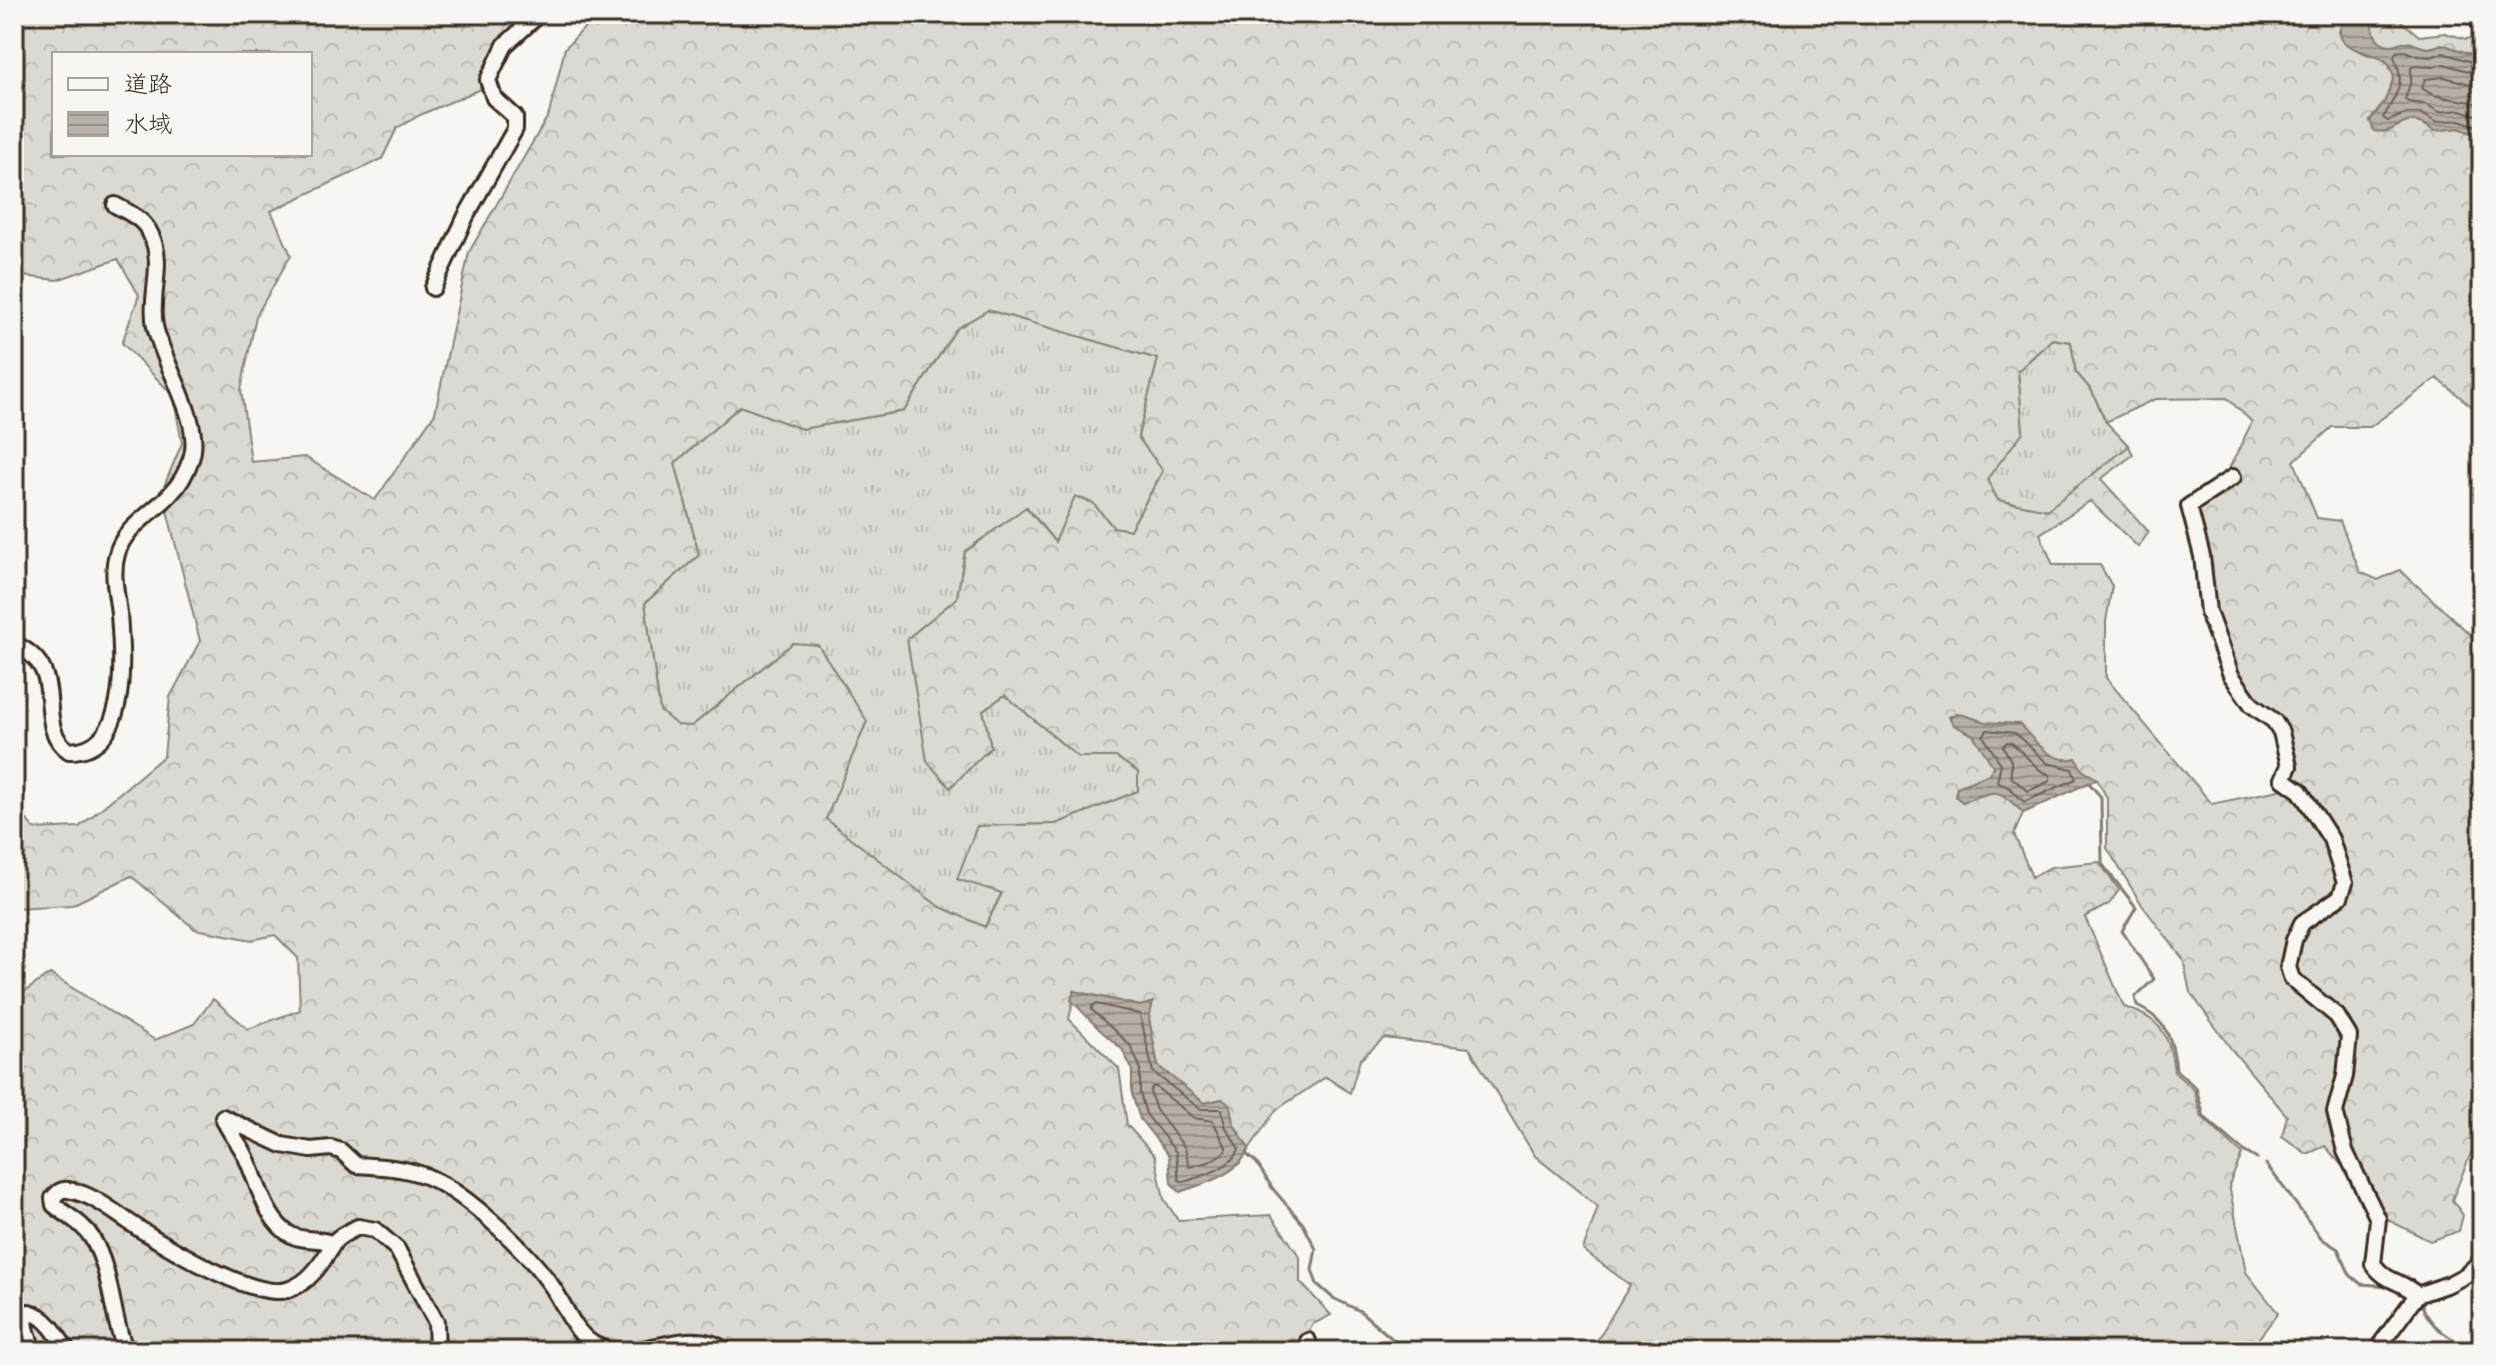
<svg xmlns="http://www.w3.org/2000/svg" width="2496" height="1365" font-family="'Playpen Sans','Klee One',sans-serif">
<defs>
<pattern id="grass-tufts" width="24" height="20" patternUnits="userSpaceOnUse" patternTransform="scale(2)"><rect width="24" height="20" fill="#dad9d3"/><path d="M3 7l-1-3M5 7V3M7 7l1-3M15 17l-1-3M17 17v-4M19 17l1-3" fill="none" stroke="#bcbab5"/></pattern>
<pattern id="forest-crowns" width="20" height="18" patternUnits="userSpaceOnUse" patternTransform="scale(2)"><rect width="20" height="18" fill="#dad9d3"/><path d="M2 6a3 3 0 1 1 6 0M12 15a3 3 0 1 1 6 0" fill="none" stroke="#bcbab5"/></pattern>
<pattern id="water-rules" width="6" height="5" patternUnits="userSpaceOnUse" patternTransform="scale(2)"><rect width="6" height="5" fill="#b6b0a9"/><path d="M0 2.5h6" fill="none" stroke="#958f89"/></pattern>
</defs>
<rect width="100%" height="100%" fill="#f6f6f2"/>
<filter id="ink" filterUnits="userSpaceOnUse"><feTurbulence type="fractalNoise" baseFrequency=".0125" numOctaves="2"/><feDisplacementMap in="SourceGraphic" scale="16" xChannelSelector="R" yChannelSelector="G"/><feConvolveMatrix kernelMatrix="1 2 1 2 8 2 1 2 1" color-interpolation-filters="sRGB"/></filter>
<g filter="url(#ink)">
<g fill="url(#grass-tufts)" stroke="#8a8278" stroke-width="2">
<path d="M 988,310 L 1158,359 L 1138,437 L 1163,470 L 1130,530 L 1113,527 L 1093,503 L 1055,542 L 1027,507 L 965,551 L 957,598 L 907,639 L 950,787 L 991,747 L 983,710 L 1005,695 L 1078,757 L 1116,757 L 1138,772 L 1138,791 L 1056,824 L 977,826 L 958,879 L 1002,892 L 985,927 L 938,906 L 825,819 L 867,721 L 793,643 L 692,726 L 677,726 L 660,711 L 645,603 L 699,555 L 675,463 L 740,406 L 802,429 L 904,411 L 956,329 Z"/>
<path d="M 2052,339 L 2071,342 L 2076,372 L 2092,391 L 2106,422 L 2129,446 L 2047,510 L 1997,500 L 1987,479 L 2023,432 L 2018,371 Z"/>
</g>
<g fill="url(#forest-crowns)" stroke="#8a8278" stroke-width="2" fill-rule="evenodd">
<path d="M 14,14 L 535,14 L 496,47 L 481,89 L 422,114 L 397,128 L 382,159 L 271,211 L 291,255 L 256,316 L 241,390 L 251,462 L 305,457 L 375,500 L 435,413 L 469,252 L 549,114 L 565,48 L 598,14 L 2345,14 L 2339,32 C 2345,38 2352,48 2359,51 C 2378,62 2384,49 2394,77 L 2385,101 L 2370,121 L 2383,132 C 2406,122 2412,115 2434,131 L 2459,128 L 2482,137 L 2482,415 L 2437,378 L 2370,427 L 2332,427 L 2294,461 L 2317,518 L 2340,521 L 2360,572 L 2378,580 L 2400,570 L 2472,636 L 2482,631 L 2482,1143 L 2471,1153 L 2452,1200 L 2463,1215 L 2459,1231 L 2430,1241 L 2390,1221 L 2325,1146 L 2307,1154 L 2282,1136 L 2287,1116 L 2232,1050 L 2190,992 L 2183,959 L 2142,905 L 2107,848 L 2107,798 L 2097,779 L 2023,813 L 2014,834 L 2032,877 L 2051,867 L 2099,862 L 2119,890 L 2109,904 L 2085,917 L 2124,1007 C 2161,1018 2170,1035 2174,1072 L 2194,1090 L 2201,1116 L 2242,1154 L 2229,1185 L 2246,1272 L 2278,1313 L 2249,1351 L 1591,1351 L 1630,1285 L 1583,1250 L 1598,1207 L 1535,1156 L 1469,1048 L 1384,1038 L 1360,1060 L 1350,1093 L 1326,1077 L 1276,1110 L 1249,1149 L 1233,1123 L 1222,1099 L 1204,1103 L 1158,1066 L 1149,1019 L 1140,1006 L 1075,991 L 1069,1019 L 1119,1069 L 1127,1125 L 1155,1156 L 1164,1199 L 1178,1220 L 1271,1215 L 1300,1257 L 1300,1282 L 1331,1315 L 1313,1324 L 1301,1346 L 1303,1351 L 14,1351 L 14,999 L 50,974 L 155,1040 L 194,1024 L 213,999 L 248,1029 L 300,1010 L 298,958 L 275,935 L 252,940 L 195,929 L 131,876 L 72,905 L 14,908 L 14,803 L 34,829 L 79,827 L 164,756 L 170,697 L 200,641 L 162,491 L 182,443 L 173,395 L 122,343 L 139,295 L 118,259 L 57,280 L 14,275 ZM 54,54 L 310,54 L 310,154 L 54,154 ZM 988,310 L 1158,359 L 1138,437 L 1163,471 L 1130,530 L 1113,527 L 1093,503 L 1075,496 L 1055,542 L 1026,507 L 965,552 L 957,598 L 907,639 L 927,761 L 950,788 L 991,747 L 983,710 L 1005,695 L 1078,757 L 1116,757 L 1138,772 L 1138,791 L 1056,824 L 977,826 L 957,879 L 1002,893 L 985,927 L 938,906 L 826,819 L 867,721 L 818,645 L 793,643 L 692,726 L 677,725 L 660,711 L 645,603 L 699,555 L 675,463 L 740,406 L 802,429 L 904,411 L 956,329 ZM 2052,339 L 2071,342 L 2076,372 L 2092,391 L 2106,422 L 2155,399 L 2227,398 L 2252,422 L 2226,475 L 2193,497 L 2214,613 L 2245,689 L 2285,721 L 2298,768 L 2284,789 L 2212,804 L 2106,678 L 2106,621 L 2112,586 L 2100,565 L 2053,565 L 2040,534 L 2090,501 L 2138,547 L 2149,532 L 2101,479 L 2133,455 L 2129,446 L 2047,510 L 1998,500 L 1987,479 L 2023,432 L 2018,371 Z"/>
<path d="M 2371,14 L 2393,14 L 2419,36 L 2445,33 L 2466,39 L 2482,36 L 2482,58 L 2442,44 C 2422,54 2420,43 2403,42 C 2400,42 2393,46 2390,45 C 2373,44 2372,27 2371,14 Z"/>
</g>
<g fill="url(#water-rules)" stroke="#857a71" stroke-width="2">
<path d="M 2345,14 L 2371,14 C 2372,27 2373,44 2390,45 C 2393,46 2400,42 2403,42 C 2420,42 2422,54 2441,44 L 2482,58 L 2482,137 L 2459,128 L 2434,131 C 2402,107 2402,136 2374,131 L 2370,121 L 2385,101 L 2394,77 C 2392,73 2392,68 2389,64 C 2379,51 2341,53 2340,33 C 2339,28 2343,19 2345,14 Z"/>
<path d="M 1957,713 L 1986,722 L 2019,724 C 2035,740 2051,765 2076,758 L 2082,770 L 2097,779 L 2023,813 C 1996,785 1997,791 1962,802 L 1955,796 L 1957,787 L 1990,774 L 1993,766 L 1973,735 L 1954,725 L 1949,717 Z"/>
<path d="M 1074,991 L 1140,1006 L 1153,1002 L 1149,1019 L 1158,1066 L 1204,1103 L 1222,1099 L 1230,1105 L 1233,1123 L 1249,1149 C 1238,1175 1205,1183 1180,1192 L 1171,1183 L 1169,1156 L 1140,1119 L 1132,1094 L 1132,1069 L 1122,1049 L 1100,1030 L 1071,1000 Z"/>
</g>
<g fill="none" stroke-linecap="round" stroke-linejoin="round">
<g stroke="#6c6056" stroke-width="2">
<path d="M 2482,65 L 2443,53 L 2431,57 L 2418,56 L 2404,51 L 2396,52 L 2394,57 C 2407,83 2396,95 2383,118 L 2388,121 L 2407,113 L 2420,113 L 2436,122 L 2460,120 L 2482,128"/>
<path d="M 2482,75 L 2444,64 L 2433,67 L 2413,66 L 2411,68 L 2411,81 L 2405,99 L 2408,102 L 2425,104 L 2439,112 L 2461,110 L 2482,117"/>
<path d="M 2482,87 L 2444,77 L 2425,79 L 2422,88 C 2439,102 2461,97 2482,105"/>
<path d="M 1987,730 L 2015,733 L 2047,763 L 2072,769 L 2076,779 L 2024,802 L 2010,788 L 1997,782 L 2001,764 L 1983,736 Z"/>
<path d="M 2007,742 L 2012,743 L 2040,770 L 2050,775 L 2050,781 L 2028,791 L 2011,777 L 2011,761 L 2003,746 Z"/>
<path d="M 1096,1004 L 1140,1014 L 1153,1072 L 1200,1109 L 1222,1109 L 1225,1126 L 1239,1149 C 1233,1168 1201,1176 1184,1182 L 1179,1180 L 1176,1152 L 1146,1114 L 1140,1093 L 1140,1067 L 1130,1045 L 1092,1010 L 1092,1006 Z"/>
<path d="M 1152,1087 L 1156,1087 L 1194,1118 L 1213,1121 L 1226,1147 L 1226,1151 L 1209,1162 L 1189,1167 L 1185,1148 L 1156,1110 L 1150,1092 Z"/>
</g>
<g stroke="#857a71" stroke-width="3">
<path d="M 2089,783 L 2101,797 L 2102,864 L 2136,907 L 2122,931 L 2154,979 L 2135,997 L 2137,1006 C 2167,1020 2173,1039 2176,1070 L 2196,1088 L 2204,1117 L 2245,1152 L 2257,1159"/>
<path d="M 1246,1154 L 1256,1162 L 1273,1189 L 1303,1224 L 1316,1249 L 1312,1270 L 1317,1284 L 1333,1298 L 1360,1311 L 1404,1349 L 1441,1351"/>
<path d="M 2266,1164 L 2322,1239 L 2338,1249 L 2350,1275 L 2361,1284 L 2390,1286"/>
<path d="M 2421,1302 C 2428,1328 2453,1340 2476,1351"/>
</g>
<g stroke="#3b2a1e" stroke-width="20">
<g id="minor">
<path d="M 433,288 L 466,216 L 515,129 L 515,117 L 494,98 L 488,80 L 505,45 L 539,14"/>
<path d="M 2233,477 L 2189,506 L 2202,556 L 2208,612 L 2231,675 L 2252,705 L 2274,721 L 2281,732 L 2289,766 L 2283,779 L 2300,791 L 2331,839 L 2345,883 L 2340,897 L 2302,923 L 2294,940 L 2288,967 L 2292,979 L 2337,1016 L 2349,1036 L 2345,1076 L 2335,1112 L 2345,1151 L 2378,1219 L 2373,1264 C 2388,1284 2400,1279 2417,1295"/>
<path d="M 14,644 C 72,669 31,725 69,751 C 131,751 122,658 119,614 C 117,594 111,574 117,554 C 124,526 156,512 173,491 C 181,483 187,470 191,459 C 204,423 163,365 155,326 C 149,297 165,263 151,235 C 144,219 130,213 115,205"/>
<path d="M 333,1244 C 320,1237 304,1242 291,1235 C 265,1221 257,1179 245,1155 C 239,1142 228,1132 223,1117 L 282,1145 L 311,1150 L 331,1148 L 341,1151 L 356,1165 C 381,1167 404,1167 428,1177 C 468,1194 531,1254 555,1291 C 567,1310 577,1339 600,1347 C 641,1363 689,1323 726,1351"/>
<path d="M 1308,1341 L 1311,1351"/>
<path d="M 32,1351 C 31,1337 20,1324 29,1312 C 47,1316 58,1336 67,1351"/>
<path d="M 126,1351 C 110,1314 113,1273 92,1238 C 83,1223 67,1216 54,1205 L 53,1198 C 58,1192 61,1189 68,1190 C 94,1194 116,1214 138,1228 C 168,1247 253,1299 287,1290 C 309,1284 323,1262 333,1244 C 337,1236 351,1231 358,1227 L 375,1230 L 397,1249 L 436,1322 L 437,1351"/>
<path d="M 2379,1351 L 2383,1341 L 2417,1295 L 2449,1284 L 2466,1275 L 2482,1260"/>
</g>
</g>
<g stroke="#3b2a1e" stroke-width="28">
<path id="trunk" d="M 2476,14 L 2482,19"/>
</g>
<use href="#minor" stroke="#f6f6f2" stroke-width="14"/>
<use href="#trunk" stroke="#f6f6f2" stroke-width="22"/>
</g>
</g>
<rect width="2496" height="1365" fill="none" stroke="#f6f6f2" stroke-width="48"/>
<rect x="24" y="24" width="2448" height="1317" fill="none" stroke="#3b2a1e" stroke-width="3" filter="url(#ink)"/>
<rect x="52" y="52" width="260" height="104" fill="#f6f6f2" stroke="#aba49d" stroke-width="2"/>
<rect x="68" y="78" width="40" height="12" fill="#f6f6f2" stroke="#aba49d" stroke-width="2"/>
<text x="124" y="92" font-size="24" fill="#3b2a1e">道路</text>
<rect x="68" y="112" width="40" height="24" fill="url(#water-rules)" stroke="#aba49d" stroke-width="2"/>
<text x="124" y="132" font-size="24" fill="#3b2a1e">水域</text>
</svg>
